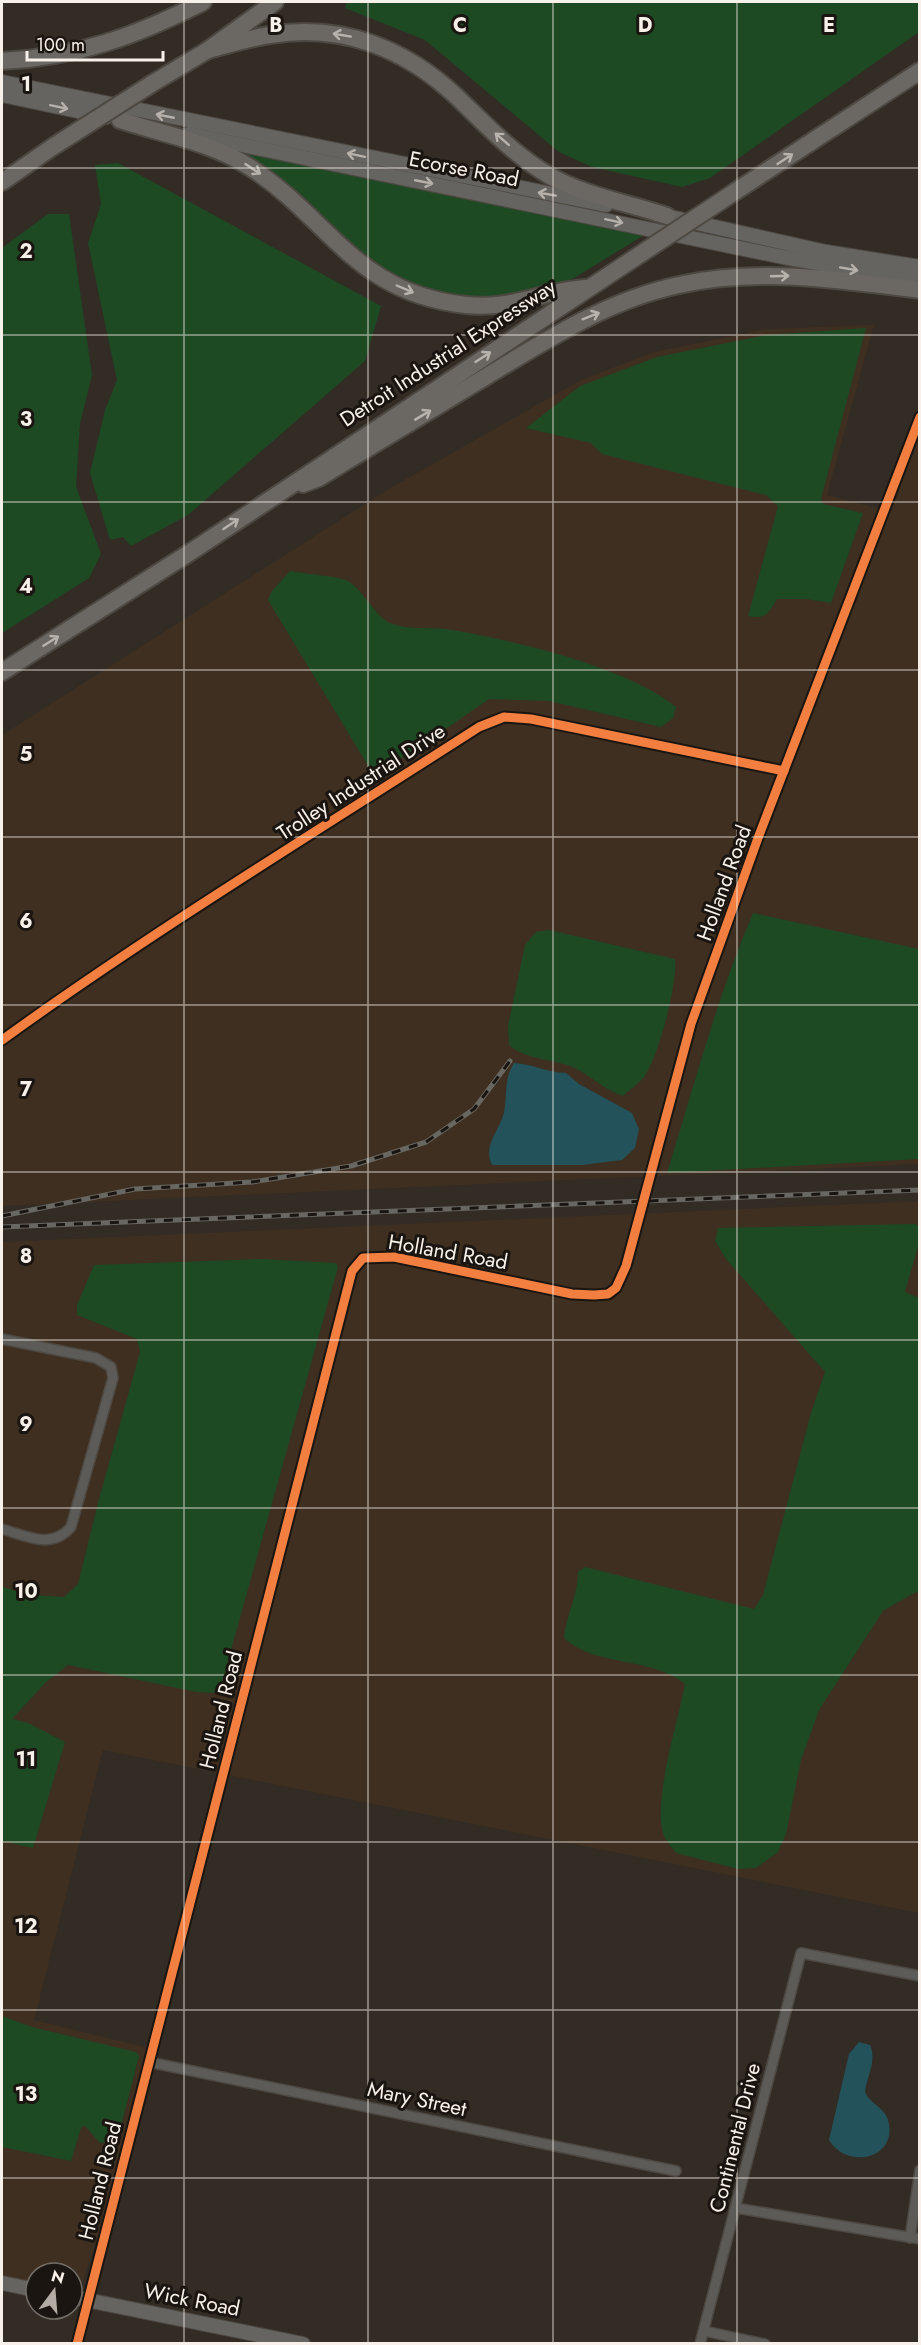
<svg xmlns="http://www.w3.org/2000/svg" width="921" height="2345" font-family="Jost,sans-serif">
<rect width="100%" height="100%" fill="#322c25"/>
<g fill="#3e2f20">
<path d="M 874,325 L 827,495 L 891,512 L 919,436 L 919,1164 L 2,1206 L 2,735 L 392,487 L 581,380 L 654,352 L 767,329 Z"/>
<path d="M 919,1201 L 919,1913 L 103,1750 L 34,2020 L 149,2048 L 113,2187 L 83,2282 L 72,2285 L 72,2273 L 36,2273 L 36,2283 L 2,2276 L 2,1242 Z"/>
</g>
<g fill="#1d4a22">
<path d="M 347,2 L 919,2 L 919,32 L 710,178 L 682,187 L 592,167 L 559,152 L 425,40 L 345,8 Z"/>
<path d="M 242,151 L 649,232 L 574,278 L 553,287 L 513,297 L 462,298 L 411,285 L 374,266 L 241,154 Z"/>
<path d="M 118,163 L 381,306 L 365,361 L 188,515 L 131,546 L 123,537 L 110,540 L 90,473 L 105,410 L 117,380 L 88,243 L 101,204 L 95,165 Z"/>
<path d="M 48,214 L 69,214 L 92,375 L 80,424 L 76,487 L 101,554 L 89,578 L 2,633 L 2,248 Z"/>
<path d="M 866,328 L 821,499 L 823,504 L 863,513 L 831,603 L 806,599 L 777,599 C 769,613 765,620 748,616 L 778,506 L 766,495 L 602,454 L 591,443 L 526,428 L 580,386 L 657,357 L 766,335 Z"/>
<path d="M 290,571 C 301,573 342,577 348,581 C 363,590 376,617 390,623 C 410,631 432,626 453,630 C 518,642 624,666 676,707 L 673,718 L 661,727 L 549,701 L 489,699 L 414,751 L 373,774 L 268,600 L 272,591 Z"/>
<path d="M 753,913 L 919,949 L 919,1159 L 667,1173 C 694,1086 717,997 753,913 Z"/>
<path d="M 549,930 L 675,959 C 678,983 658,1058 644,1077 C 638,1084 629,1090 623,1096 C 603,1090 589,1073 570,1066 C 550,1059 525,1059 509,1045 L 508,1026 L 525,945 L 536,932 Z"/>
<path d="M 915,1224 L 919,1226 L 919,1243 L 905,1292 L 920,1298 L 919,1593 L 916,1592 L 883,1611 L 819,1710 L 801,1760 L 786,1834 L 778,1852 L 756,1868 L 738,1869 L 676,1853 C 672,1848 668,1843 665,1838 C 650,1808 679,1718 685,1684 C 651,1656 597,1668 564,1638 C 566,1615 578,1596 578,1572 L 585,1567 L 754,1609 L 763,1595 L 811,1413 L 825,1372 L 726,1259 L 715,1241 L 718,1228 Z"/>
<path d="M 262,1259 L 336,1263 L 338,1267 L 219,1693 L 196,1692 L 68,1665 L 45,1683 L 12,1719 L 28,1723 L 65,1742 L 33,1848 L 2,1841 L 2,1587 L 31,1595 L 64,1597 L 78,1584 L 99,1499 L 140,1352 L 137,1339 L 77,1315 L 77,1305 L 94,1265 Z"/>
<path d="M 2,2016 L 32,2027 L 136,2052 L 139,2056 L 121,2126 L 110,2142 L 100,2143 L 84,2125 L 81,2128 L 71,2161 L 2,2147 Z"/>
</g>
<g fill="#23525a">
<path d="M 514,1063 C 533,1064 548,1073 566,1073 L 579,1084 L 632,1113 L 639,1129 L 635,1148 L 622,1160 L 582,1165 L 492,1165 C 482,1145 500,1131 504,1112 C 508,1093 503,1081 514,1063 Z"/>
<path d="M 859,2042 L 870,2045 C 877,2061 867,2076 865,2092 C 870,2104 884,2107 888,2120 C 899,2158 848,2171 829,2140 L 849,2054 Z"/>
</g>
<g fill="none" stroke-linecap="round" stroke-linejoin="round">
<g stroke="#4d4841" stroke-width="12">
<g id="street">
<path d="M 2,1040 C 156,929 319,830 479,727 L 504,717 L 531,719 L 784,771"/>
<path d="M 2,1339 L 96,1358 L 111,1367 L 113,1378 L 71,1527 C 51,1550 27,1536 2,1529"/>
<path d="M 149,2062 L 676,2171"/>
<path d="M 736,2208 L 920,2239"/>
<path d="M 910,2238 L 920,2170"/>
<path d="M 704,2331 L 765,2344"/>
<path d="M 77,2344 L 352,1271 L 363,1258 L 394,1257 L 572,1294 L 594,1295 L 608,1294 L 616,1288 L 626,1266 L 691,1024 L 758,838 L 920,417"/>
<path d="M 700,2344 L 801,1953 L 920,1976"/>
</g>
</g>
<g stroke="#4d4841" stroke-width="16">
<g id="secondary">
<path d="M 2,82 L 606,205"/>
<path d="M 2,95 L 106,117"/>
<path d="M 189,134 L 783,257 L 920,281"/>
<path d="M 657,214 L 826,252 L 920,267"/>
<path d="M 2,2283 L 36,2290"/>
<path d="M 72,2297 L 303,2344"/>
</g>
</g>
<g stroke="#4d4841" stroke-width="20">
<g id="highway">
<path d="M 208,50 C 228,45 249,38 270,35 C 341,23 405,48 457,97 C 486,125 515,156 550,176 C 585,196 629,203 667,216"/>
<path d="M 2,61 C 78,57 136,36 203,2"/>
<path d="M 153,83 L 208,50 L 275,2"/>
<path d="M 120,120 C 162,134 210,142 248,166 C 331,219 354,293 466,305 C 514,310 543,290 587,288"/>
<path d="M 2,182 L 54,146"/>
<path d="M 736,191 L 920,71"/>
<path d="M 303,484 L 319,478 C 375,444 431,410 487,376 C 548,339 608,300 679,285 C 759,267 840,280 920,290"/>
<path d="M 2,672 L 186,555 L 624,265"/>
</g>
</g>
<use href="#street" stroke="#5c5b57" stroke-width="9"/>
<use href="#secondary" stroke="#666460" stroke-width="14"/>
<use href="#highway" stroke="#6b6863" stroke-width="16"/>
<g stroke="#696762" stroke-width="5">
<g id="rail">
<path d="M 2,1216 L 135,1189 L 252,1182 L 351,1166 L 426,1142 L 474,1109 L 510,1061"/>
<path d="M 2,1227 L 920,1190"/>
</g>
</g>
<use href="#rail" stroke="#1a1510" stroke-width="3" stroke-dasharray="9" stroke-linecap="butt"/>
<g stroke="#4d4841" stroke-width="20" stroke-linecap="butt">
<g id="highway-bridge">
<path d="M 54,146 L 153,83"/>
<path d="M 624,265 L 736,191"/>
</g>
</g>
<use href="#highway-bridge" stroke="#6b6863" stroke-width="16"/>
<g stroke="#1a1510" stroke-width="13">
<g id="cycleway">
<path d="M 2,1040 C 156,929 319,830 479,727 L 504,717 L 531,719 L 784,771"/>
<path d="M 77,2344 L 352,1271 L 363,1258 L 394,1257 L 572,1294 L 594,1295 L 608,1294 L 616,1288 L 626,1266 L 691,1024 L 758,838 L 920,417"/>
</g>
</g>
<use href="#cycleway" stroke="#f27e40" stroke-width="9"/>
</g>
<defs><path id="oneway-shaft" d="M-6 0H5M1.5-3L5.5 0L1.5 3" fill="none" stroke-width="1.6" stroke-linecap="round" stroke-linejoin="round" transform="scale(1.5)"/></defs>
<g stroke="#b9b3ad">
<use href="#oneway-shaft" transform="translate(342 35) rotate(-170)"/>
<use href="#oneway-shaft" transform="translate(502 139) rotate(-139)"/>
<use href="#oneway-shaft" transform="translate(785 159) rotate(-33)"/>
<use href="#oneway-shaft" transform="translate(253 169) rotate(33)"/>
<use href="#oneway-shaft" transform="translate(780 276) rotate(-2)"/>
<use href="#oneway-shaft" transform="translate(405 289) rotate(23)"/>
<use href="#oneway-shaft" transform="translate(591 316) rotate(-22)"/>
<use href="#oneway-shaft" transform="translate(483 357) rotate(-33)"/>
<use href="#oneway-shaft" transform="translate(423 415) rotate(-31)"/>
<use href="#oneway-shaft" transform="translate(231 524) rotate(-34)"/>
<use href="#oneway-shaft" transform="translate(51 641) rotate(-32)"/>
</g>
<g stroke="#b6b2ab">
<use href="#oneway-shaft" transform="translate(59 107) rotate(12)"/>
<use href="#oneway-shaft" transform="translate(165 116) rotate(-169)"/>
<use href="#oneway-shaft" transform="translate(356 155) rotate(-168)"/>
<use href="#oneway-shaft" transform="translate(424 182) rotate(11)"/>
<use href="#oneway-shaft" transform="translate(547 194) rotate(-170)"/>
<use href="#oneway-shaft" transform="translate(614 221) rotate(12)"/>
<use href="#oneway-shaft" transform="translate(849 269) rotate(10)"/>
</g>
<path fill="none" stroke="#f8f1e9" stroke-width="1.5" stroke-opacity="0.55" d="M 184,2 L 184,2344M 368,2 L 368,2344M 553,2 L 553,2344M 737,2 L 737,2344M 2,168 L 920,168M 2,335 L 920,335M 2,502 L 920,502M 2,670 L 920,670M 2,837 L 920,837M 2,1005 L 920,1005M 2,1172 L 920,1172M 2,1340 L 920,1340M 2,1508 L 920,1508M 2,1675 L 920,1675M 2,1842 L 920,1842M 2,2010 L 920,2010M 2,2178 L 920,2178"/>
<g text-anchor="middle" dominant-baseline="central" stroke-width="6" stroke-linejoin="round" paint-order="stroke">
<g font-size="21" fill="#f8f1e9" stroke="#1a1510">
<text transform="translate(464 169) rotate(11)">Ecorse Road</text>
<text transform="translate(448 353) rotate(-33)">Detroit Industrial Expressway</text>
<text transform="translate(361 782) rotate(-33)">Trolley Industrial Drive</text>
<text transform="translate(724 883) rotate(-70)">Holland Road</text>
<text transform="translate(448 1252) rotate(10)">Holland Road</text>
<text transform="translate(221 1710) rotate(-76)">Holland Road</text>
<text transform="translate(417 2099) rotate(12)">Mary Street</text>
<text transform="translate(735 2138) rotate(-76)">Continental Drive</text>
<text transform="translate(100 2181) rotate(-76)">Holland Road</text>
<text transform="translate(192 2300) rotate(11)">Wick Road</text>
</g>
</g>
<g font-size="20" text-anchor="middle" font-weight="bold" fill="#f8f1e9" stroke="#1a1510" stroke-width="6" stroke-linejoin="round" paint-order="stroke">
<text x="276" y="32">B</text>
<text x="460" y="32">C</text>
<text x="645" y="32">D</text>
<text x="829" y="32">E</text>
<text x="26" y="91">1</text>
<text x="26" y="258">2</text>
<text x="26" y="426">3</text>
<text x="26" y="593">4</text>
<text x="26" y="761">5</text>
<text x="26" y="928">6</text>
<text x="26" y="1096">7</text>
<text x="26" y="1263">8</text>
<text x="26" y="1431">9</text>
<text x="26" y="1598">10</text>
<text x="26" y="1766">11</text>
<text x="26" y="1933">12</text>
<text x="26" y="2101">13</text>
</g>
<rect width="921" height="2345" fill="none" stroke="#f8f1e9" stroke-width="6"/>
<g transform="translate(54 2291) rotate(16)"><circle r="28" fill="#1a1510" stroke="#736d67" stroke-width="1.5"/>
<path d="M0-4.5L10 22L0 15L-10 22Z" fill="#b3aca4"/>
<text y="-9" font-size="16" font-weight="bold" text-anchor="middle" fill="#f8f1e9">N</text>
</g>
<path d="M27 51v9h136v-9" fill="none" stroke="#f8f1e9" stroke-width="3"/>
<text x="36" y="51" font-size="18" fill="#f8f1e9" stroke="#1a1510" stroke-width="4.5" paint-order="stroke">100 m</text>
</svg>
